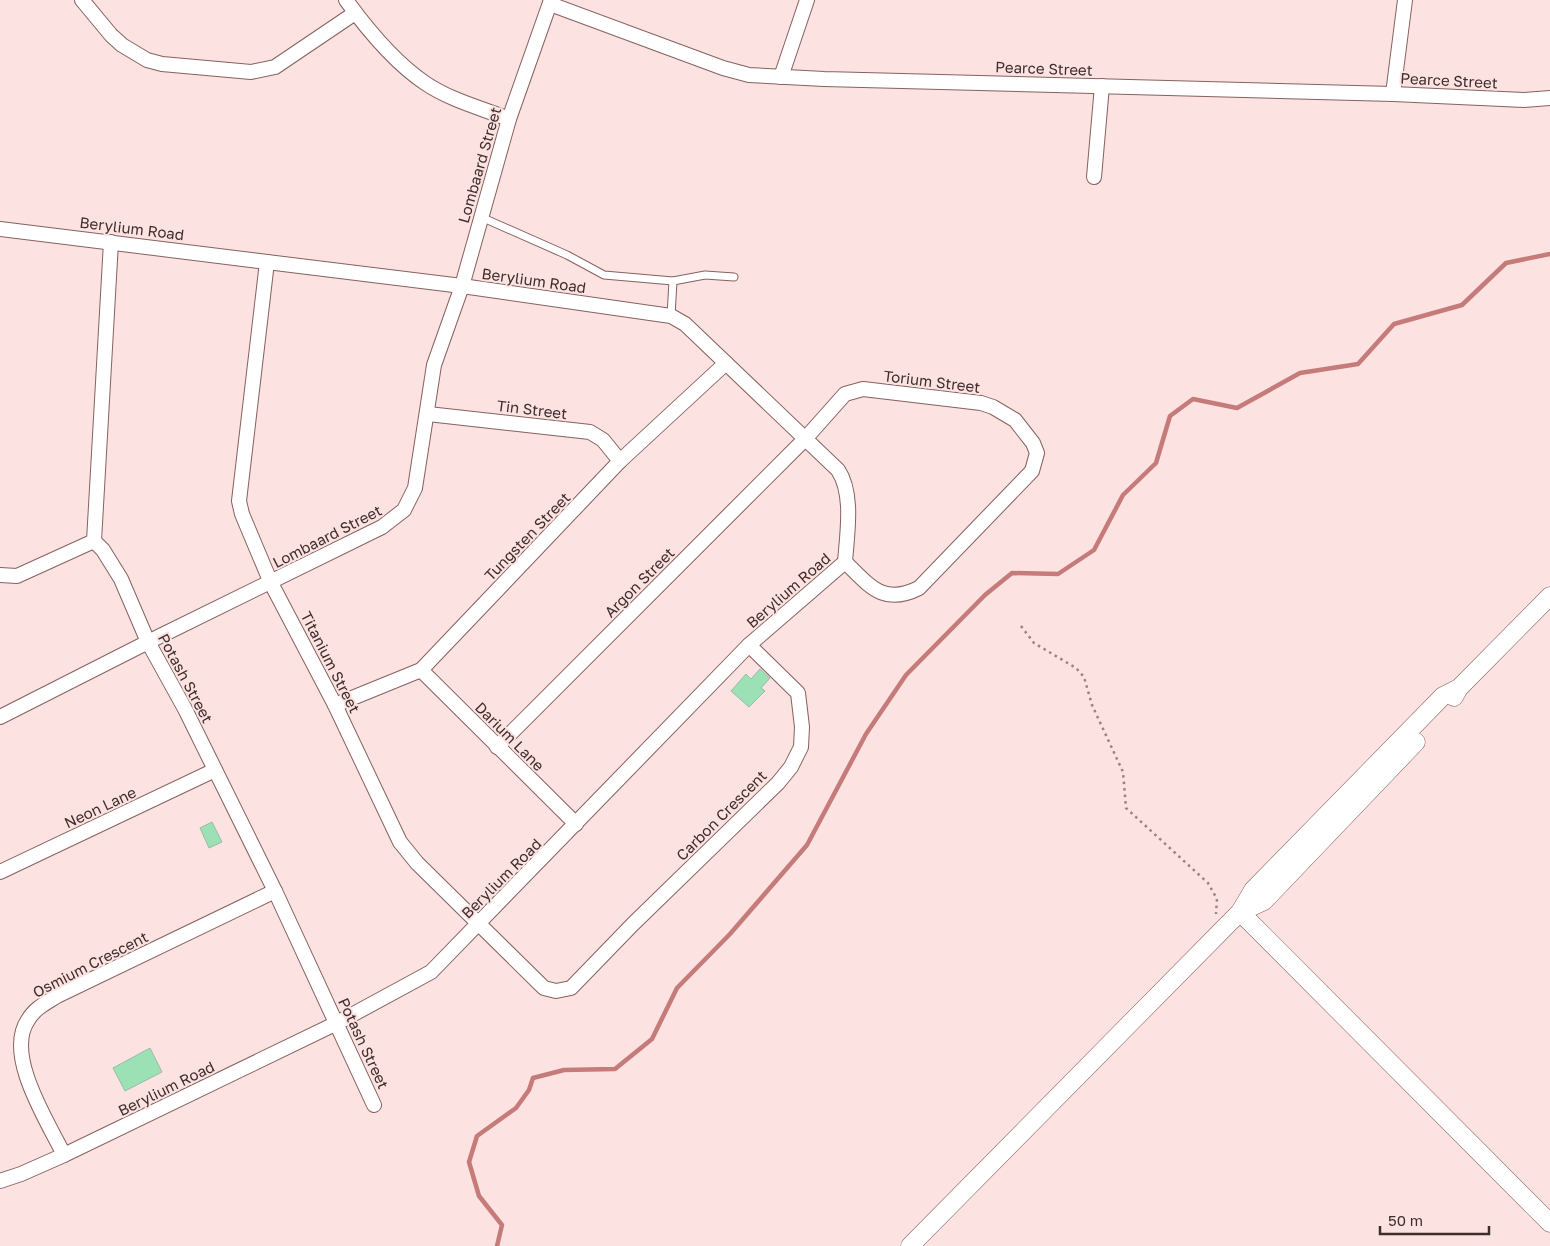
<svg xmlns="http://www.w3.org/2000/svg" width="1550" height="1246" font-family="'Golos Text',sans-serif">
<rect width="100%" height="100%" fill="#fce2e0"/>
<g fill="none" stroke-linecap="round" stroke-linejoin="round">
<path stroke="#c57b79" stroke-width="4.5" d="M 497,1246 L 502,1225 L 479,1196 L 469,1162 L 477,1136 L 516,1108 L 529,1090 L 533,1078 L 564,1070 L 615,1069 L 652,1039 L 677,988 L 730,934 L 807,845 L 866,734 L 906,675 L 985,595 L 1012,573 L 1058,574 L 1094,550 L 1123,495 L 1156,463 L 1170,416 L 1193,399 L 1237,408 L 1300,373 L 1358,364 L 1394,324 L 1462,305 L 1506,263 L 1550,254"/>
</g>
<g fill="#9be1b5" stroke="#9abba5">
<path d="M 760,669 L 770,678 L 761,688 L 765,691 L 749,707 L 731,691 L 746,674 L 751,679 Z"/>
<path d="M 212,822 L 222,842 L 209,848 L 200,828 Z"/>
<path d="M 150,1048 L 162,1072 L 125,1091 L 113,1068 Z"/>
</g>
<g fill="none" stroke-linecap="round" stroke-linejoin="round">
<g stroke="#866160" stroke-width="9">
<g id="service">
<path d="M 481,217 L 567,255 L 604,275 L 673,281 L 705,275 L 734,277"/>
<path d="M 671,316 L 673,281"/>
</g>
</g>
<g stroke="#866160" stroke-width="16">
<g id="minor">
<path d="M 82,0 L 111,35 L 122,45 L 147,60 L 162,64 L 251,72 L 275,67 L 355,13"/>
<path d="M 346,0 C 367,29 394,62 425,83 C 450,100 481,108 509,119"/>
<path d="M 550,4 L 723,68 L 749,75 L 824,79 L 1393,94 L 1524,100 L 1550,98"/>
<path d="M 781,77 L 807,0"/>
<path d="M 1393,94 L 1405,0"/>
<path d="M 1094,177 L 1102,86"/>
<path d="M 0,229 L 462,286 L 671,316 L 685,324 L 838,470 C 854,494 847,534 845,562 L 749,645 L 431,972 L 337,1023 L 64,1155 L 21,1174 L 0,1181"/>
<path d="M 111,242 L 94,541 L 103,550 L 121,579 L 148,642 L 185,709 L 275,891 L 374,1105"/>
<path d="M 267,262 L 239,501 L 242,514 L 271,583 L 335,705 L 400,842 L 417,863 L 544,988 L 556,991 L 571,988 L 633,924 L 778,783 L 791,767 L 801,747 L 802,727 L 798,693 L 749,645"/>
<path d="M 428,414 L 590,432 L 603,440 L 620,461"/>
<path d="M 0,575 L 17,576 L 94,541"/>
<path d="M 421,670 L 576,824"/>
<path d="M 335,705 L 421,670 L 620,461 L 726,363"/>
<path d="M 0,717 L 148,642 L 382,527 L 404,510 L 415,488 L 434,365 L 462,286 L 509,119 L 551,0"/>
<path d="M 497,747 L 805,439 L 845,394 L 863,389 L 981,403 L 993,407 L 1015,420 L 1033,443 L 1037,453 L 1032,471 L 919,588 C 883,606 870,586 845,562"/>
<path d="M 0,872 L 215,770"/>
<path d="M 64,1155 C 48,1122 4,1055 28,1020 C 35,1008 46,1003 57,996 L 275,891"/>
</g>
</g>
<g stroke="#866160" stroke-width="19">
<g id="tertiary">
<path d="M 1454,697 L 1459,688 L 1550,596"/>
<path d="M 1240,912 L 1264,901 L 1416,742"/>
<path d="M 1240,912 L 1550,1223"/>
<path d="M 910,1246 L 1240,912 L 1253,890 L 1443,696 L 1459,688"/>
</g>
</g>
<path stroke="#988382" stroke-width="2.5" stroke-dasharray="2.5 4" stroke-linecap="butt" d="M 1021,626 L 1034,643 L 1076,668 L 1084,677 L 1092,705 L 1123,772 L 1126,808 L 1208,883 L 1217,899 L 1216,914"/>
<use href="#service" stroke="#fff" stroke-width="7"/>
<use href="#minor" stroke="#fff" stroke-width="14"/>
<use href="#tertiary" stroke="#fff" stroke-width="18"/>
</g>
<g text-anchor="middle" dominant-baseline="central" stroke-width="4" stroke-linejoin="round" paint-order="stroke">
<g font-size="15" fill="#3d2d2c" stroke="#fce2e0">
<text transform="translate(1044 68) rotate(2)">Pearce Street</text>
<text transform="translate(1449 80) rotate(3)">Pearce Street</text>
<text transform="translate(479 165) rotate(-74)">Lombaard Street</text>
<text transform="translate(132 228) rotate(7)">Berylium Road</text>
<text transform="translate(534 280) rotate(8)">Berylium Road</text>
<text transform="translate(932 381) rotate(7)">Torium Street</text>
<text transform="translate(532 409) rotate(7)">Tin Street</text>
<text transform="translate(327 536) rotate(-27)">Lombaard Street</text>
<text transform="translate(527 536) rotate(-46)">Tungsten Street</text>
<text transform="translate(639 582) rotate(-45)">Argon Street</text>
<text transform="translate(788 590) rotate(-41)">Berylium Road</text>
<text transform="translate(331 662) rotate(63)">Titanium Street</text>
<text transform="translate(186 678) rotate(62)">Potash Street</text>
<text transform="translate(510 736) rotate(45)">Darium Lane</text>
<text transform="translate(100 807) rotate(-25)">Neon Lane</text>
<text transform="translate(721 815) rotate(-45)">Carbon Crescent</text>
<text transform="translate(501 878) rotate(-45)">Berylium Road</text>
<text transform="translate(90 964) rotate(-27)">Osmium Crescent</text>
<text transform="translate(364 1043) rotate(65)">Potash Street</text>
<text transform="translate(166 1088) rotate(-26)">Berylium Road</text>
</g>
</g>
<path d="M1380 1226v8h109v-8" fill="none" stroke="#3d2d2c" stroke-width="2.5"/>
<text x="1388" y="1226" font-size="15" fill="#3d2d2c" stroke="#fce2e0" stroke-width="4" paint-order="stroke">50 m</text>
</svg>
